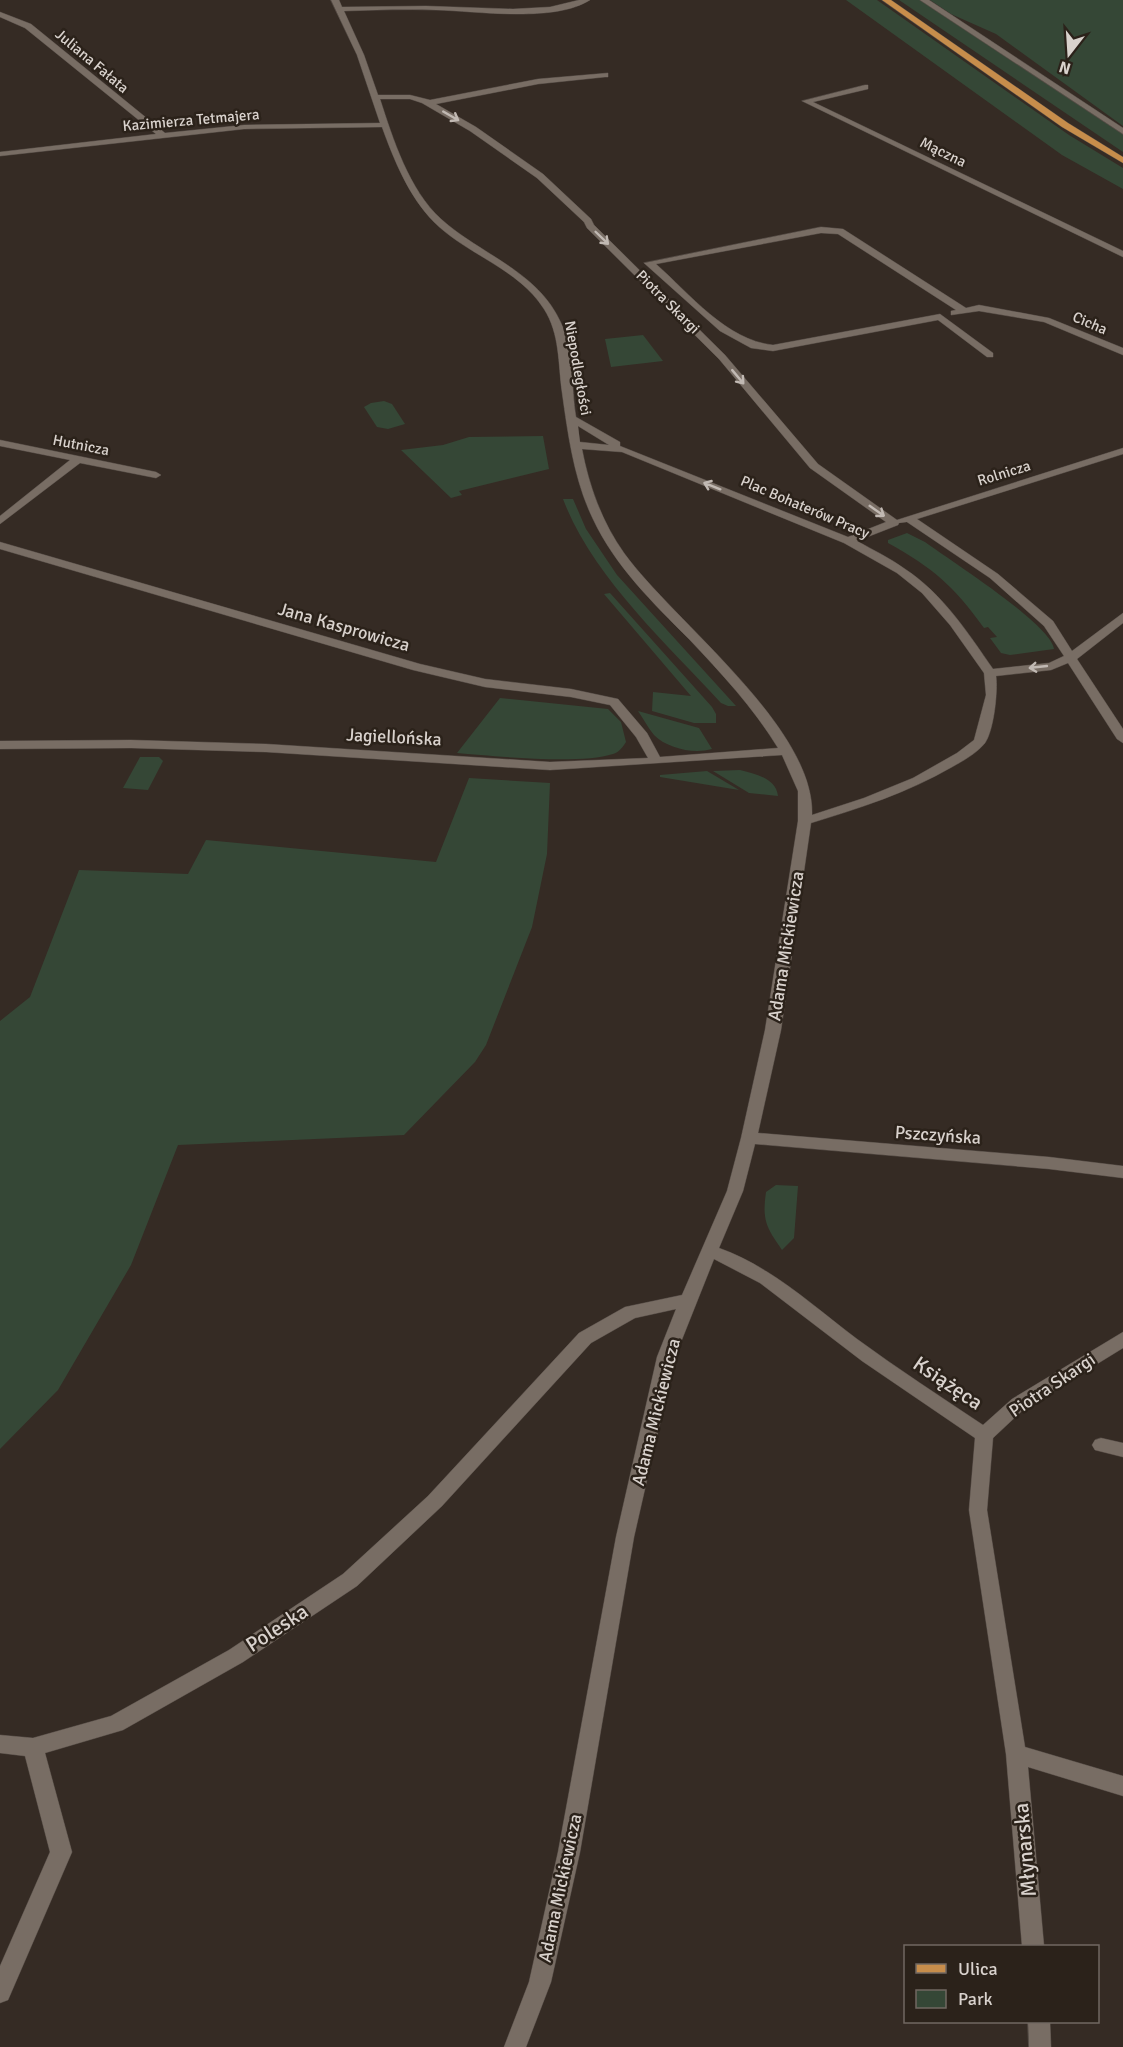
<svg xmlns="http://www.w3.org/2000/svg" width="1123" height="2047" font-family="Signika,sans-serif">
<rect width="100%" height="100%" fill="#352b24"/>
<g fill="#354736">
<path d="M 846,0 L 877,0 L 1069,135 L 1123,168 L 1123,189 L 1062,155 Z"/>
<path d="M 899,0 L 921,0 L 1123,134 L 1123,152 Z"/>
<path d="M 930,0 L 1123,0 L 1123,126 L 996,34 L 951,14 Z"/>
<path d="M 643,335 L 663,361 L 611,367 L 605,339 Z"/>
<path d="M 384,401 L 392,404 L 405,424 L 388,429 L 377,427 L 364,407 L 371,403 Z"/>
<path d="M 543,436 L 549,469 L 459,491 L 462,495 L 451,498 L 401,450 L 443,445 L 469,437 Z"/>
<path d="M 563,499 L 573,499 L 586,529 L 617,575 L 736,706 L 728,706 L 721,703 C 666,643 592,576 563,499 Z"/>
<path d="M 907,533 L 925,542 C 948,559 1052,625 1054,649 L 1010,655 L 1001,653 L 990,638 L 997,637 L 988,627 L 984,628 C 953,585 933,568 888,543 L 888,540 Z"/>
<path d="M 610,593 L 712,707 L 716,714 L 716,723 L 694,723 L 652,711 L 653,692 L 691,696 L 604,594 Z"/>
<path d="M 500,698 L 608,709 L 621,722 L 626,742 C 622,748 619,752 613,754 C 579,765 494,756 457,753 Z"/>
<path d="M 638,711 L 699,728 L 712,749 C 694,754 668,749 654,735 C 648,728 643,718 638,711 Z"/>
<path d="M 140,757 L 159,757 L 163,761 L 148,790 L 123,788 Z"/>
<path d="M 740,770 C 755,774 776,778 778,796 L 749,793 L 713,771 Z"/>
<path d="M 707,771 L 739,790 L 660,777 L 660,775 Z"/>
<path d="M 469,778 L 550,783 L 547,854 L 532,927 L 486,1045 L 475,1062 L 404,1135 L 178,1145 L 131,1265 L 58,1390 L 0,1449 L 0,1021 L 30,997 L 79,870 L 188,874 L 206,840 L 436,862 Z"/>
<path d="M 776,1185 L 798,1186 L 794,1238 L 782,1250 C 766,1227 762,1220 766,1192 Z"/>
</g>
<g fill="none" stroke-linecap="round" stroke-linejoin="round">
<g stroke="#524943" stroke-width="1">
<g id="minor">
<path d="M 331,0 L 339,0 L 342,7 L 426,6 L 513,9 L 550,7 L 579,0 L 590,0 C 554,23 477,11 436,10 C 405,9 375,10 344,11 L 364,55 L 378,95 L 410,95 L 430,100 L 538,79 L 608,73 L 608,77 L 605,77 L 538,84 L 436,104 L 476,127 L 543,174 L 591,219 L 594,225 L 725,355 L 818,464 L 897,520 L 1123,448 L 1123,454 L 917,519 L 998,574 L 1053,621 L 1072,651 L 1123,613 L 1123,623 L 1077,659 L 1123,729 L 1123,743 L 1117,739 L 1068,663 L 1051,670 L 996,676 C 998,691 994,730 985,743 C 977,753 963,761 952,767 C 907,793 860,808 811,823 L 781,1030 L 758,1133 L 1049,1157 L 1123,1166 L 1123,1178 L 1049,1169 L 755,1144 L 743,1191 L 719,1248 C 772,1267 813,1306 857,1339 C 898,1369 941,1397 983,1425 L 1012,1399 L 1123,1332 L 1123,1348 L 1024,1409 L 993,1438 L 987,1510 L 1025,1747 L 1123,1776 L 1123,1796 L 1028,1767 L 1044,1946 L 1022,1946 L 1006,1754 L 969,1510 L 975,1438 L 862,1361 L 760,1283 L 714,1259 L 675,1357 L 634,1537 L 580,1852 L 551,1982 L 526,2047 L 504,2047 L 529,1982 L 558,1852 L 616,1537 L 657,1357 L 676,1309 L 635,1318 L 591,1343 L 442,1506 L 357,1586 L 243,1662 L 123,1730 L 45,1753 L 72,1852 L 8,2000 L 0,2003 L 0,1966 L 50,1852 L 25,1756 L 0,1753 L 0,1735 L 33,1738 L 111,1716 L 229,1650 L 343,1574 L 428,1496 L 579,1333 L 625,1307 L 682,1295 L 727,1191 L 741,1138 L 765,1030 L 798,821 L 798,791 L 782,755 L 550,770 L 266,752 L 131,748 L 0,749 L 0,741 L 131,740 L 266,744 L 550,762 L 648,758 L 636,737 L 610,705 L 571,697 L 485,687 L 413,670 L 0,549 L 0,542 L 420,664 L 485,679 L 571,689 L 618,699 L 647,733 L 660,757 L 778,748 C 753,707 721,673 689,639 C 653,603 615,566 593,519 C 574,480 568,435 562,392 C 558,363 560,334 544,309 C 518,268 467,255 434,222 C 409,197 394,160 382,127 L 244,129 L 0,156 L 0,152 L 156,134 L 25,28 L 0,17 L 0,12 L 31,24 L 165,133 L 244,125 L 380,123 L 357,55 ZM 380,99 L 410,99 L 422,103 L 470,131 L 537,178 L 584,222 L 587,228 L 719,359 L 810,468 L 886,522 L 848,537 L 620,446 L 620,442 L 576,417 C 571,387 574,351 561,323 C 538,271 481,255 441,219 C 409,190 393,139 380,99 ZM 578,426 L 609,445 L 580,442 ZM 582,449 L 622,452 L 844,543 L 897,573 L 922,593 L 950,625 L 984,673 L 986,695 L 974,740 L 957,753 L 913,778 L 864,798 L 812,815 C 815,727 674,622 624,553 C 602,522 589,486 582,449 ZM 907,522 L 990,578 L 1044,626 L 1064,656 L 1049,663 L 993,669 C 968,633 943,594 905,569 C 890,558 873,550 857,541 L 898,525 L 899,523 Z"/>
<path d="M 920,0 L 929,0 L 1123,128 L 1123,134 Z"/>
<path d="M 865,85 L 868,85 L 868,89 L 813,102 L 1123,251 L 1123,257 L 802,101 Z"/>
<path d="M 821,227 L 843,229 L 966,308 L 979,305 L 1049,318 L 1123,348 L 1123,355 L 1044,322 L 979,311 L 951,315 L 951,311 L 956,310 L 838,234 L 821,233 L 656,264 C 690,294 726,340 773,345 L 940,314 L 993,353 L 993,357 L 987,357 L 938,320 L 773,351 L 751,348 L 720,331 L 644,263 Z"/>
<path d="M 0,440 L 156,472 L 161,475 L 156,478 L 80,463 L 0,524 L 0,516 L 70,460 L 0,446 Z"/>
<path d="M 1101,1438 L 1123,1443 L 1123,1457 L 1095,1450 L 1092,1445 L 1095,1440 Z"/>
<path d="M 1028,2022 L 1050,2022 L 1051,2047 L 1029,2047 Z"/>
</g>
</g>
<g stroke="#524943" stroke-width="1">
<path id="major" d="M 882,0 L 891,0 L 1068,123 L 1123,157 L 1123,163 L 1062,127 Z"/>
</g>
<use href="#minor" fill="#786d64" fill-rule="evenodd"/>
<use href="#major" fill="#c78d4b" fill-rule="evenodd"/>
</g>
<defs><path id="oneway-shaft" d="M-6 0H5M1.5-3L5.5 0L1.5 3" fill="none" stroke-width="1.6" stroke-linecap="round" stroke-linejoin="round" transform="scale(1.5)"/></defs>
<g stroke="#c1b9b3">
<use href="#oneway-shaft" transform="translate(451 116) rotate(30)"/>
<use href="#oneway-shaft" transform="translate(602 238) rotate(44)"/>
<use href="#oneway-shaft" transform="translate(738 377) rotate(50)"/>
<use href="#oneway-shaft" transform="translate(712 486) rotate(-158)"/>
<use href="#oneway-shaft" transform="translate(877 511) rotate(35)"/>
<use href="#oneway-shaft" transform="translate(1038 667) rotate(174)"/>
</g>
<g text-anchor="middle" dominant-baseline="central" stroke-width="5" stroke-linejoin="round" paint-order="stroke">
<g font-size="15" fill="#d9d2cd" stroke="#2b221a">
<text transform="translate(92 61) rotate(40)">Juliana Fałata</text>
<text transform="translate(191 120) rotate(-5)">Kazimierza Tetmajera</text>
<text transform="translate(943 152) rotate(26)">Mączna</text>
<text transform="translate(668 302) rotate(45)">Piotra Skargi</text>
<text transform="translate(1090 323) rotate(23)">Cicha</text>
<text transform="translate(578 368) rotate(80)">Niepodległości</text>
<text transform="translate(81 445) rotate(11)">Hutnicza</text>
<text transform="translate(1004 473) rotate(-17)">Rolnicza</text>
<text transform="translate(805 507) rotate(23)">Plac Bohaterów Pracy</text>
</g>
<g font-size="18" fill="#d9d2cd" stroke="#2b221a">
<text transform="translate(344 627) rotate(16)">Jana Kasprowicza</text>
<text transform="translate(394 737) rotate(3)">Jagiellońska</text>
<text transform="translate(786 946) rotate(-81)">Adama Mickiewicza</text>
<text transform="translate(938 1135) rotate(4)">Pszczyńska</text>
<text transform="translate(1052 1385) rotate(-34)">Piotra Skargi</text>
<text transform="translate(656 1412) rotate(-76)">Adama Mickiewicza</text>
<text transform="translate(560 1888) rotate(-78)">Adama Mickiewicza</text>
</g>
<g font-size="21" fill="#d9d2cd" stroke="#2b221a">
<text transform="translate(948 1383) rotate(34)">Książęca</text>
<text transform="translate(277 1628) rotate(-33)">Poleska</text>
<text transform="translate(1025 1850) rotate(-95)">Młynarska</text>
</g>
</g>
<rect x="904" y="1945" width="195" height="78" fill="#2b221a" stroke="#716862" stroke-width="1.5"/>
<rect x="916" y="1964" width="30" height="9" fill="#c78d4b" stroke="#716862" stroke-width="1.5"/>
<text x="958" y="1975" font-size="18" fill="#d9d2cd">Ulica</text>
<rect x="916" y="1990" width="30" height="18" fill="#354736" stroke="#716862" stroke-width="1.5"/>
<text x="958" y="2005" font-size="18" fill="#d9d2cd">Park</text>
<g transform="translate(1069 54) rotate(197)" stroke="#2b221a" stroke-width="4.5" paint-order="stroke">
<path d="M0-4.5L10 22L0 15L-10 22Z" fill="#d9d2cd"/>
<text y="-9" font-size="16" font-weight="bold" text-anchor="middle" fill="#d9d2cd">N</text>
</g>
</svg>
